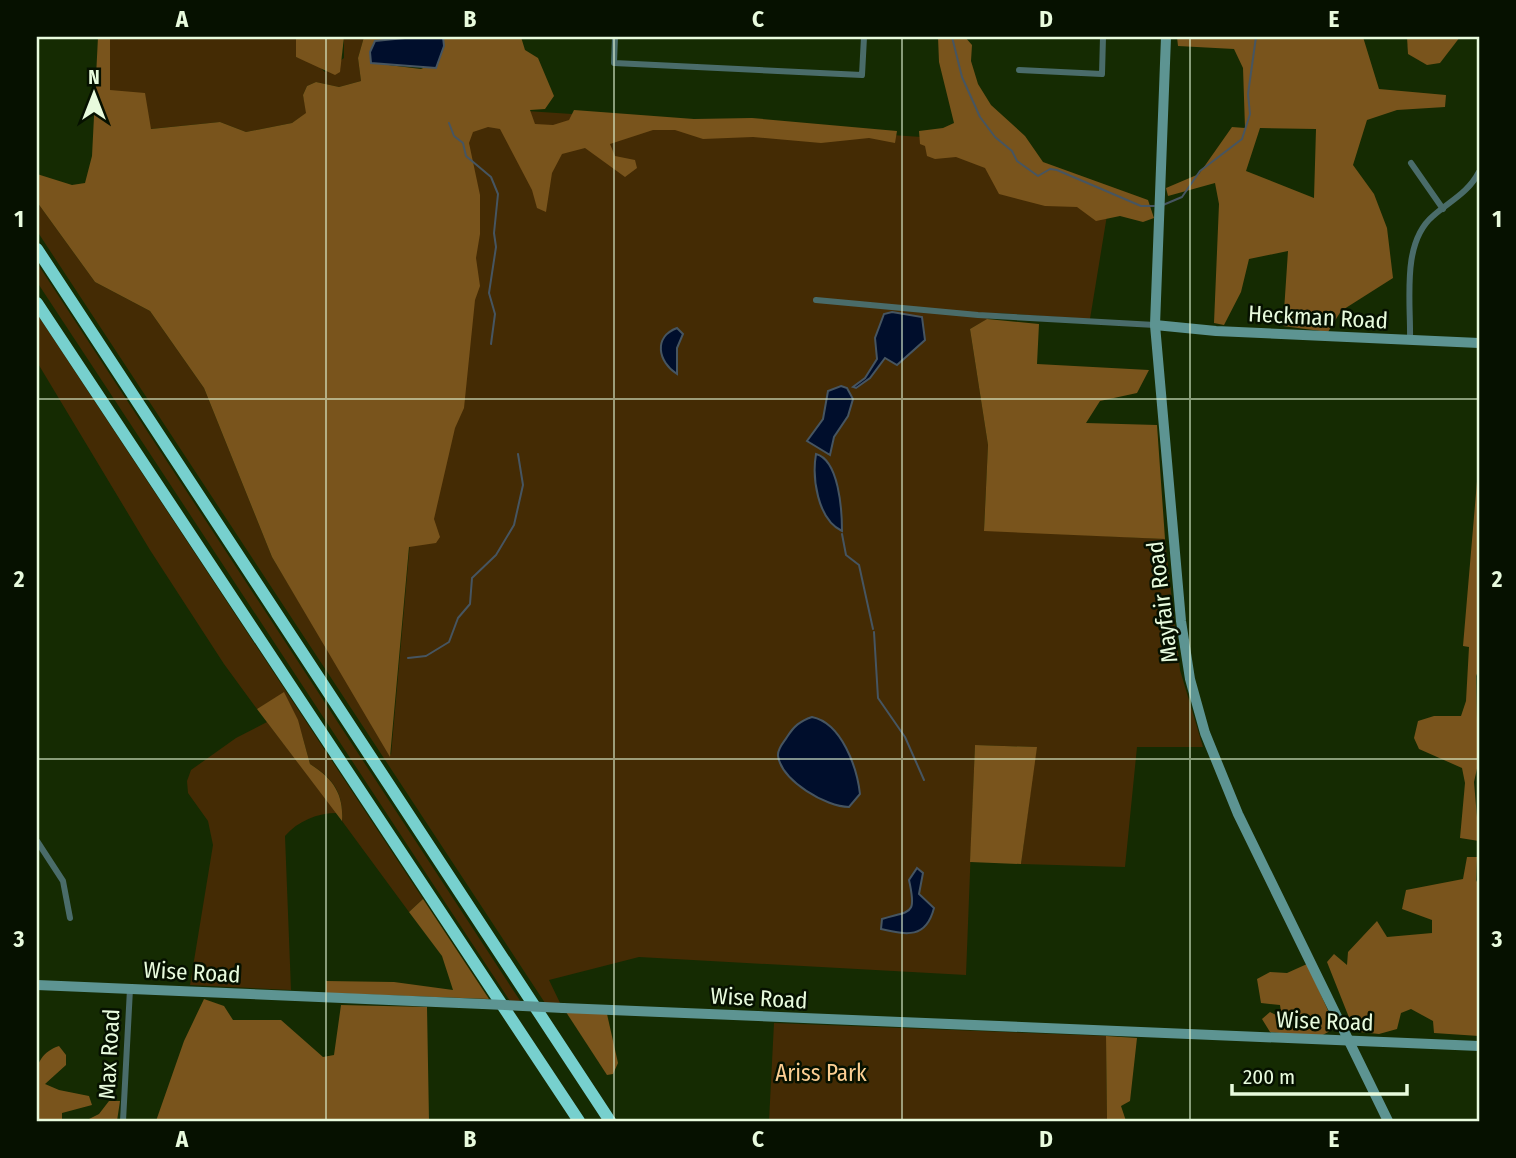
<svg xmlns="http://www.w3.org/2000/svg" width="1516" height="1158" font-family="'Fira Sans Condensed',sans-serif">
<rect width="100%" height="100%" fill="#152b02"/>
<g fill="#442b04">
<path d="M 110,37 L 296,37 L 296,57 L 316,64 L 325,72 L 344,58 L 344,37 L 364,37 L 358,58 L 361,81 L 339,87 L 316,82 L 307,86 L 303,95 L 307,113 L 292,123 L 246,132 L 220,122 L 150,129 L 110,90 Z"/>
<path d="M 449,106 L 922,137 L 1110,197 L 1090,319 L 998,313 L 970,329 L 988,445 L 984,530 L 1165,539 L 1180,670 L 1203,747 L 1137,747 L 1125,867 L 1021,864 L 1036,747 L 975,745 L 966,975 L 639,957 L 549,980 L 561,1005 L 545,1003 L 37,231 L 37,202 L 95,282 L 150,311 L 204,388 L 272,557 L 391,755 Z"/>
<path d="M 37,263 L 521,1002 L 510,1001 L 37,282 Z"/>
<path d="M 37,314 L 423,899 L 409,912 L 342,821 C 344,793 333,778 310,764 L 302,735 L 284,693 L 257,709 L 224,664 L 150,550 L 37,362 Z"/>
<path d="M 267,722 L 337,813 C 317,813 298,821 285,836 L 291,990 L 190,985 L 213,845 L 208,821 L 188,793 L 187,781 L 191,770 L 236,738 Z"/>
<path d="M 774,1023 L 1106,1036 L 1107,1121 L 769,1121 Z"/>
</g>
<g fill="#79541c" fill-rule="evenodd">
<path d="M 98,37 L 110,37 L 110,90 L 145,93 L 151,129 L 220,122 L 246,132 L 292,123 L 306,113 L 303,95 L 307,86 L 316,82 L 339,87 L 361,81 L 358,58 L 364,37 L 415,37 L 383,40 L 372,63 L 421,69 L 439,61 L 444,46 L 443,37 L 521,37 L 525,50 L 538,58 L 554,96 L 545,109 L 530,110 L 535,124 L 553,125 L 569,120 L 574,110 L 694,119 L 752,118 L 897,131 L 895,143 L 869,138 L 821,143 L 753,137 L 703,139 L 675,130 L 653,130 L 610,144 L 615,156 L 635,160 L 637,168 L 625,177 L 585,148 L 562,154 L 552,173 L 546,212 L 537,208 L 532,190 L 500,129 L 488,127 L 473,132 L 469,143 L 480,195 L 480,234 L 476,258 L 480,286 L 475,300 L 464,408 L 455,428 L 434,519 L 440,537 L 436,543 L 409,547 L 390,757 L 272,557 L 204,388 L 150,311 L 95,282 L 37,202 L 37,174 L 72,185 L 85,183 L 92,156 Z"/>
<path d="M 296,37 L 344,37 L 340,72 L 335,75 L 296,57 Z"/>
<path d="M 938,37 L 965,37 L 972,45 L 971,61 L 978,84 L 991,105 L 1025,136 L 1043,162 L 1148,200 L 1154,218 L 1143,222 L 1120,216 L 1096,221 L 1077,207 L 1045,206 L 999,194 L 985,168 L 956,157 L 935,159 L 927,156 L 925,146 L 920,144 L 919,131 L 943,128 L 954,123 L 939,62 Z"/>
<path d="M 1177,37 L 1363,37 L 1379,89 L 1446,95 L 1445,107 L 1397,110 L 1367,120 L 1353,165 L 1374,194 L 1387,228 L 1393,278 L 1341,311 L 1328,332 L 1283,326 L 1288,251 L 1249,259 L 1241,292 L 1224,325 L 1214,323 L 1219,204 L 1215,183 L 1168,196 L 1166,188 L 1199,174 L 1232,127 L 1245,128 L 1243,68 L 1234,49 L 1178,46 ZM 1260,128 L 1316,129 L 1314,198 L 1246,171 Z"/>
<path d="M 1407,37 L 1460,37 L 1440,63 L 1427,65 L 1408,54 Z"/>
<path d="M 987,319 L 1039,324 L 1037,364 L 1149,370 L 1137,393 L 1100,401 L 1086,423 L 1157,425 L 1165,539 L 984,531 L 988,445 L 970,329 Z"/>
<path d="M 1479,458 L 1479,669 L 1476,676 L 1478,764 L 1474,782 L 1479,841 L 1460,838 L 1465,783 L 1462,768 L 1419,749 L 1414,738 L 1418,721 L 1434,716 L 1461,716 L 1466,701 L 1469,647 L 1463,646 Z"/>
<path d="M 284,692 L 298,720 L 310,764 C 332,778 344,793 342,821 L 257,709 Z"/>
<path d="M 975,745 L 1037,747 L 1021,864 L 970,862 Z"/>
<path d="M 1467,857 L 1477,857 L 1476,880 L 1479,886 L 1479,1036 L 1434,1033 L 1433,1021 L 1411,1009 L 1401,1013 L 1397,1029 L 1379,1034 L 1360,1032 L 1350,1020 L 1327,962 L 1334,954 L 1347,965 L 1348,952 L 1377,921 L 1387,937 L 1432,933 L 1432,920 L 1402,909 L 1406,890 L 1463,879 Z"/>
<path d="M 423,899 L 489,999 L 326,993 L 326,981 L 394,982 L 453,990 L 442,956 L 409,912 Z"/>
<path d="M 1307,964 L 1331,1017 L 1330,1031 L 1319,1037 L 1270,1032 L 1262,1019 L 1270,1012 L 1282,1018 L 1280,1005 L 1261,1003 L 1257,979 L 1270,972 L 1287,973 Z"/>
<path d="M 204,999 L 224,1006 L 233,1020 L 281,1020 L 323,1057 L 334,1055 L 341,1005 L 427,1007 L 429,1121 L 156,1121 L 184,1041 Z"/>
<path d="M 566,1012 L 607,1014 L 618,1063 L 613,1074 L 607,1075 Z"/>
<path d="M 1106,1036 L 1137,1038 L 1130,1101 L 1121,1106 L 1126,1121 L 1107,1121 Z"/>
<path d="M 59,1046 L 66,1055 L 66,1065 L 45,1084 L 59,1090 L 89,1096 L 92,1105 L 62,1113 L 62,1121 L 37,1121 C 37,1091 26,1057 59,1046 Z"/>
<path d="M 109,1101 L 120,1101 L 117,1121 L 85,1121 L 99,1114 Z"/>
</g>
<g fill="#000e2c" stroke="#465561" stroke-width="2">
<path d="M 415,37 L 443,37 L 444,46 L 436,68 L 371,63 L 370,52 L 375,41 Z"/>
<path d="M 892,312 L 922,317 L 925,340 L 897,365 L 885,358 L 870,378 L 856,388 L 853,387 L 865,378 L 877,359 L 875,338 L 884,314 Z"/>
<path d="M 677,328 L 683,334 L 677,348 L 677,374 C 658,362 653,337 677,328 Z"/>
<path d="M 841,386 L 847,388 L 853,399 L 848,416 L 834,437 L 830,455 L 807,441 L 823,419 L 828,391 Z"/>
<path d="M 816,454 C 839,460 842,510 842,531 C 817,519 812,477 816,454 Z"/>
<path d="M 812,717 C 842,723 857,768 860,794 L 849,807 C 826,807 782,781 778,756 C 777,749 784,742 787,737 C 794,726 800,721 812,717 Z"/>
<path d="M 917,868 L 923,873 L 919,894 L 934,908 C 926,939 907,935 881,929 L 882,919 C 911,910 917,916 909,880 Z"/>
</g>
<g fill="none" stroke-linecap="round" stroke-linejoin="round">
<g stroke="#465561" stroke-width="2">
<path d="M 952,37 L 962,77 L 980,117 L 995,137 L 1012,151 L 1017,161 L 1038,176 L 1050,169 L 1057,170 L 1141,206 L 1154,206"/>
<path d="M 449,123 L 454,136 L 463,143 L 466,156 L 491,177 L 498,194 L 494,233 L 496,247 L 489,293 L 495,314 L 491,344"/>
<path d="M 1163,205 L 1182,197 L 1200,171 L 1242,139 L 1250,114 L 1248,94 L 1256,37"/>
<path d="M 842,534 L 846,555 L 859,565 L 873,629"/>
<path d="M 874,632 L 878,698 L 905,737 L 924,780"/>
<path d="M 408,658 L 426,656 L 449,642 L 458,618 L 470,604 L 472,578 L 496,555 L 514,525 L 523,485 L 518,454"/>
</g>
<g stroke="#4a6c6a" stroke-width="6">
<path d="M 615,37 L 614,63 L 862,75 L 864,37"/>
<path d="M 1019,70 L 1102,74 L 1103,37"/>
<path d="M 1411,163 L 1443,209"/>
<path d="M 816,300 L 978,315 L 1155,325"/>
<path d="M 1410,340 C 1411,302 1401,243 1433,216 C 1450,201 1468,193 1479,172"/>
<path d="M 37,841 L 63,881 L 70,918"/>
<path d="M 123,1121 L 130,989"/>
</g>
<g stroke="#5d9492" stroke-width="10">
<path d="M 1166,37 L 1155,325 L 1181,621 L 1190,679 L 1205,733 L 1238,814 L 1388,1121"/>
<path d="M 1155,325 L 1216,331 L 1479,343"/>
<path d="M 37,985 L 483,1004"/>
<path d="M 563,1008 L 1479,1046"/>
</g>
<g stroke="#77d0ce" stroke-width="12">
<path d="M 37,249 L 610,1121"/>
<path d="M 37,303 L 579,1121"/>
</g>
<path stroke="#5d9492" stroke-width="10" d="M 483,1004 L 563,1008"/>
</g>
<path fill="none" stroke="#e8fbdd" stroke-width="2" stroke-opacity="0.55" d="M 326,37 L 326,1121M 614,37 L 614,1121M 902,37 L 902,1121M 1190,37 L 1190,1121M 37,399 L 1479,399M 37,759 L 1479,759"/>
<g text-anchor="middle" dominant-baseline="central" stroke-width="5" stroke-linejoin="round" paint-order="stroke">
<g font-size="23" fill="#e8fbdd" stroke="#061100">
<text transform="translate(1318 317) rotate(3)">Heckman Road</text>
<text transform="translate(1162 602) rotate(-97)">Mayfair Road</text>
<text transform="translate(192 972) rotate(3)">Wise Road</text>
<text transform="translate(759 998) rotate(3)">Wise Road</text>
<text transform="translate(1325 1021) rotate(2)">Wise Road</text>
<text transform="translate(109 1054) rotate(-87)">Max Road</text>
</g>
<g font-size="23" fill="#fcce92" stroke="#061100">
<text x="821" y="1073">Ariss Park</text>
</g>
</g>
<rect width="1516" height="1158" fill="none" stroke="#061100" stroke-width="77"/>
<g transform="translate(94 94)" stroke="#061100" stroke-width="5" paint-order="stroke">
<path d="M0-5L12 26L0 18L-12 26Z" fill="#e8fbdd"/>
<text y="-10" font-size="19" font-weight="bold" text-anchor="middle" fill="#e8fbdd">N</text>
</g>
<path d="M1232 1084v10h175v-10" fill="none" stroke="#e8fbdd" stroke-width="3.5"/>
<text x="1243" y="1084" font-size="21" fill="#e8fbdd" stroke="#061100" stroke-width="5" paint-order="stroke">200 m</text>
<rect x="38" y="38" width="1440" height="1082" fill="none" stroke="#e8fbdd" stroke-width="2.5"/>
<g font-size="23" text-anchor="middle" font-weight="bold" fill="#e8fbdd">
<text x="182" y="27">A</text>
<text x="470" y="27">B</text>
<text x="758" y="27">C</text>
<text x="1046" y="27">D</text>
<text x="1334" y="27">E</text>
<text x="19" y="227">1</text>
<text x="1497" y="227">1</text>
<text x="19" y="587">2</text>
<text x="1497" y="587">2</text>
<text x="19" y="947">3</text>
<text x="1497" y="947">3</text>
<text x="182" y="1147">A</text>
<text x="470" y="1147">B</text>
<text x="758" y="1147">C</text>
<text x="1046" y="1147">D</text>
<text x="1334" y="1147">E</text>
</g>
</svg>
